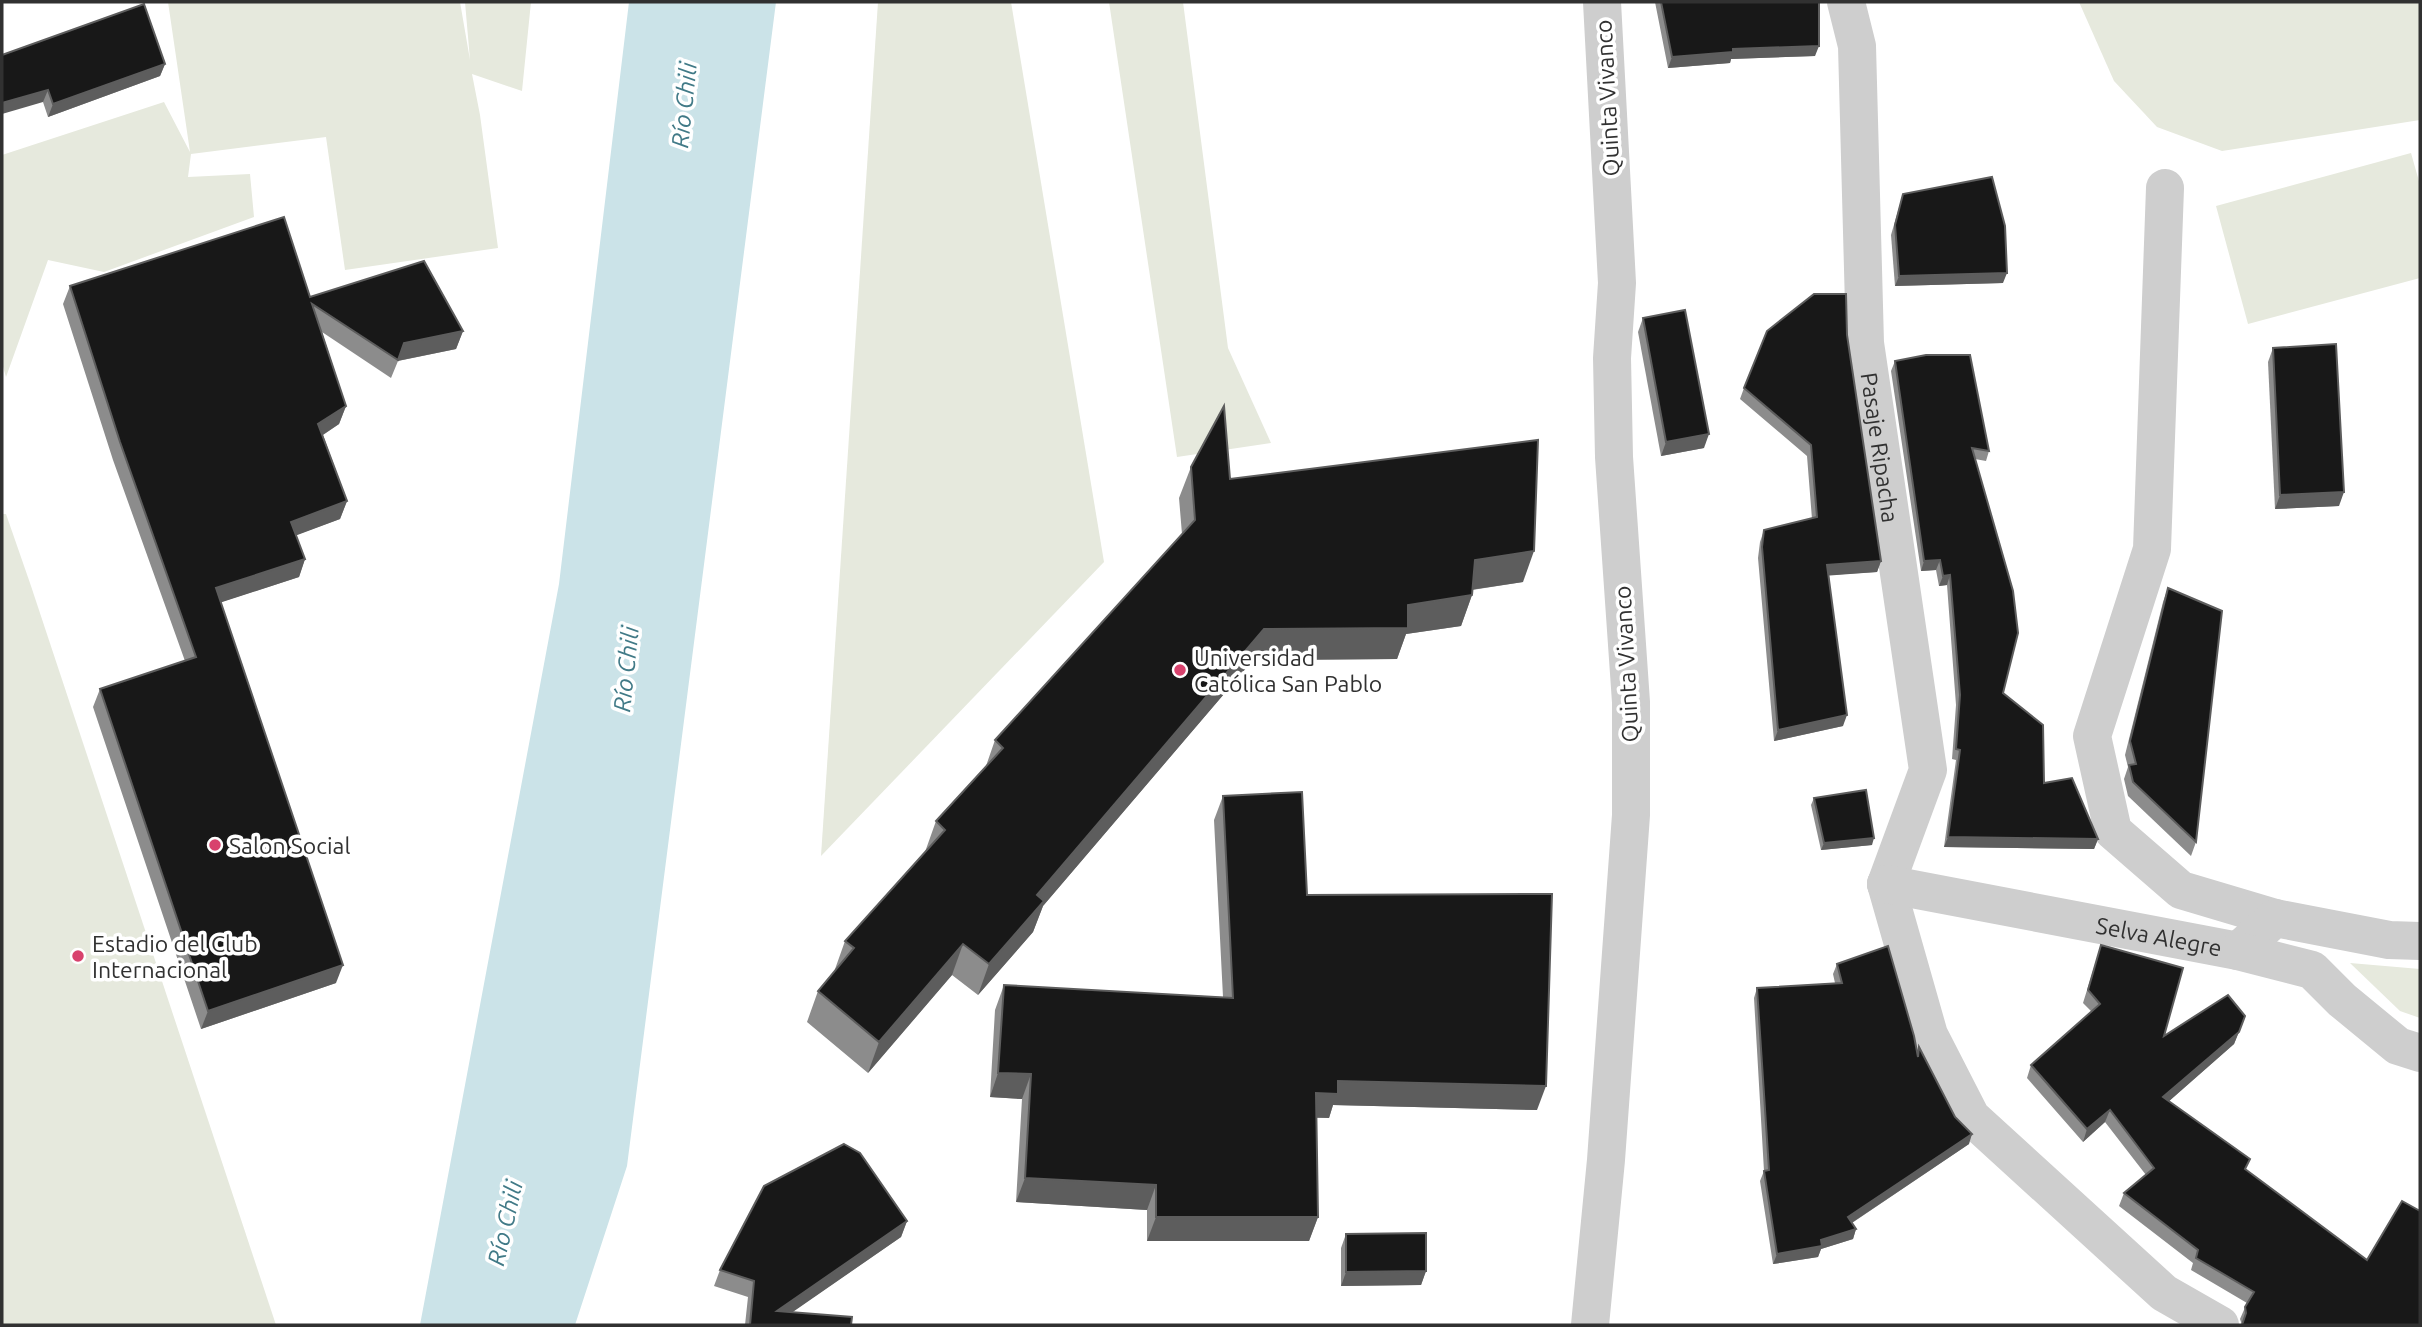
<svg xmlns="http://www.w3.org/2000/svg" width="2422" height="1327" font-family="Ubuntu,sans-serif">
<rect width="100%" height="100%" fill="#fff"/>
<g fill="#e6e9dd">
<path d="M 168,2 L 460,2 L 470,60 L 465,2 L 531,2 L 522,91 L 472,74 L 480,115 L 498,248 L 345,270 L 326,137 L 191,154 L 188,177 L 250,174 L 254,217 L 104,272 L 48,260 L 6,377 L 2,363 L 2,155 L 164,102 L 190,152 Z"/>
<path d="M 878,2 L 1011,2 L 1104,562 L 821,856 Z"/>
<path d="M 1109,2 L 1183,2 L 1228,348 L 1271,443 L 1177,457 Z"/>
<path d="M 2079,2 L 2420,2 L 2420,120 L 2222,151 L 2157,127 L 2114,81 Z"/>
<path d="M 2411,153 L 2420,185 L 2420,278 L 2248,324 L 2216,206 Z"/>
<path d="M 2,514 L 6,514 L 31,586 L 276,1325 L 2,1325 Z"/>
<path d="M 2350,963 L 2420,969 L 2420,1018 L 2400,1011 Z"/>
</g>
<path fill="#cbe3e8" d="M 629,2 L 776,2 L 627,1166 L 575,1325 L 420,1325 L 559,584 Z"/>
<g fill="none" stroke-linecap="round" stroke-linejoin="round">
<g stroke="#cecece" stroke-width="38">
<path id="s1" d="M 1846,2 L 1857,46 L 1865,343 L 1928,770 L 1886,884"/>
<path d="M 2165,188 L 2152,549 L 2092,736 L 2113,831 L 2181,890 L 2275,918"/>
<path d="M 1886,884 L 1929,1035 L 1971,1117 L 2164,1293 L 2220,1325"/>
<path id="s2" d="M 1886,884 L 2238,951 L 2275,918 L 2389,940 L 2420,941"/>
<path d="M 2238,951 L 2312,970 L 2342,1000 L 2398,1046 L 2420,1053"/>
<path d="M 1590,1325 L 1606,1160 L 1631,815 L 1631,702 L 1614,457 L 1612,358 L 1617,283 L 1602,2"/>
</g>
</g>
<g fill="#8c8c8c">
<path d="M 1655,2 L 1819,2 L 1815,56 L 1731,59 L 1730,63 L 1668,68 Z"/>
<path d="M 2,55 L 165,64 L 160,76 L 48,117 L 43,102 Z"/>
<path d="M 1903,194 L 2003,283 L 1895,286 L 1891,235 Z"/>
<path d="M 70,286 L 310,297 L 463,331 L 456,349 L 398,361 L 391,378 L 322,332 L 346,406 L 339,424 L 323,435 L 347,501 L 340,519 L 296,535 L 305,559 L 299,577 L 221,602 L 336,983 L 201,1029 L 93,707 L 100,689 L 185,661 L 113,460 L 63,304 Z"/>
<path d="M 1643,318 L 1704,448 L 1661,456 L 1638,332 Z"/>
<path d="M 1847,335 L 1881,561 L 1877,572 L 1829,575 L 1843,726 L 1774,741 L 1758,558 L 1760,542 L 1764,530 L 1812,519 L 1807,456 L 1740,399 L 1744,388 Z"/>
<path d="M 2273,348 L 2339,506 L 2275,509 L 2268,362 Z"/>
<path d="M 1895,361 L 1989,451 L 1986,461 L 1975,459 L 2003,693 L 2044,783 L 2098,839 L 2094,849 L 1944,847 L 1956,760 L 1952,759 L 1956,705 L 1947,585 L 1939,586 L 1936,570 L 1921,571 L 1891,371 Z"/>
<path d="M 1191,467 L 1230,479 L 1523,582 L 1472,590 L 1472,595 L 1461,626 L 1406,634 L 1397,659 L 1253,660 L 1043,906 L 1033,932 L 978,995 L 952,975 L 868,1073 L 807,1022 L 818,991 L 834,972 L 845,941 L 925,852 L 936,821 L 986,766 L 995,740 L 1182,534 L 1179,498 Z"/>
<path d="M 2168,588 L 2196,842 L 2191,856 L 2128,796 L 2124,779 L 2128,767 L 2125,755 L 2163,602 Z"/>
<path d="M 1223,796 L 1307,895 L 1537,1110 L 1333,1105 L 1329,1118 L 1316,1118 L 1318,1217 L 1309,1241 L 1147,1241 L 1147,1210 L 1016,1202 L 1022,1099 L 990,1097 L 995,1010 L 1004,985 L 1223,997 L 1214,820 Z"/>
<path d="M 1814,798 L 1872,845 L 1821,850 L 1811,805 Z"/>
<path d="M 2101,945 L 2164,1036 L 2245,1016 L 2234,1044 L 2169,1101 L 2420,1325 L 2242,1325 L 2240,1319 L 2247,1303 L 2191,1270 L 2193,1263 L 2119,1206 L 2124,1193 L 2146,1175 L 2105,1122 L 2083,1142 L 2027,1078 L 2031,1065 L 2092,1012 L 2083,1003 Z"/>
<path d="M 1837,964 L 1917,1053 L 1919,1047 L 1969,1144 L 1852,1223 L 1856,1229 L 1853,1239 L 1821,1249 L 1818,1257 L 1773,1264 L 1760,1181 L 1764,1171 L 1754,998 L 1757,988 L 1835,983 L 1833,974 Z"/>
<path d="M 907,1221 L 901,1237 L 792,1312 L 851,1325 L 745,1325 L 748,1297 L 714,1286 L 720,1270 Z"/>
<path d="M 1346,1234 L 1426,1271 L 1421,1285 L 1341,1286 L 1341,1248 Z"/>
</g>
<g fill="#5d5d5d">
<path d="M 1819,46 L 1815,56 L 1731,59 L 1730,63 L 1668,68 L 1672,57 L 1733,49 Z"/>
<path d="M 165,64 L 160,76 L 48,117 L 53,104 Z"/>
<path d="M 48,90 L 43,102 L 2,114 L 2,103 Z"/>
<path d="M 2007,273 L 2003,283 L 1895,286 L 1899,276 Z"/>
<path d="M 463,331 L 456,349 L 397,361 L 404,343 Z"/>
<path d="M 346,406 L 339,424 L 312,442 L 318,424 Z"/>
<path d="M 1709,434 L 1704,448 L 1661,456 L 1666,442 Z"/>
<path d="M 2344,492 L 2339,506 L 2275,509 L 2280,495 Z"/>
<path d="M 347,501 L 340,519 L 284,540 L 291,522 Z"/>
<path d="M 1534,551 L 1523,582 L 1463,591 L 1475,560 Z"/>
<path d="M 305,559 L 299,577 L 210,606 L 216,588 Z"/>
<path d="M 1940,560 L 1936,570 L 1921,571 L 1924,561 Z"/>
<path d="M 1881,561 L 1877,572 L 1823,576 L 1827,565 Z"/>
<path d="M 1950,575 L 1947,585 L 1939,586 L 1943,576 Z"/>
<path d="M 1472,595 L 1461,626 L 1406,634 L 1397,659 L 1253,660 L 1043,906 L 1033,932 L 978,995 L 989,964 L 1037,895 L 1264,629 Z"/>
<path d="M 1847,715 L 1843,726 L 1774,741 L 1778,730 Z"/>
<path d="M 1948,837 L 2098,839 L 2094,849 L 1944,847 Z"/>
<path d="M 1874,838 L 1872,845 L 1821,850 L 1824,843 Z"/>
<path d="M 963,944 L 952,975 L 868,1073 L 879,1042 Z"/>
<path d="M 343,965 L 336,983 L 201,1029 L 208,1011 Z"/>
<path d="M 2239,1032 L 2234,1044 L 2159,1110 L 2163,1097 Z"/>
<path d="M 998,1073 L 1031,1074 L 1022,1099 L 990,1097 Z"/>
<path d="M 1338,1081 L 1546,1086 L 1537,1110 L 1333,1105 L 1329,1118 L 1307,1117 L 1316,1093 Z"/>
<path d="M 2110,1110 L 2105,1122 L 2083,1142 L 2087,1129 Z"/>
<path d="M 1972,1134 L 1969,1144 L 1844,1228 L 1848,1217 Z"/>
<path d="M 1025,1178 L 1156,1185 L 1147,1210 L 1016,1202 Z"/>
<path d="M 1156,1217 L 1318,1217 L 1309,1241 L 1147,1241 Z"/>
<path d="M 907,1221 L 901,1237 L 774,1325 L 777,1311 Z"/>
<path d="M 1856,1229 L 1853,1239 L 1821,1249 L 1818,1257 L 1773,1264 L 1777,1254 Z"/>
<path d="M 1426,1271 L 1421,1285 L 1341,1286 L 1346,1272 Z"/>
</g>
<g fill="#181818" stroke="#5d5d5d" stroke-width="2">
<path d="M 1661,2 L 1819,2 L 1819,46 L 1733,49 L 1733,52 L 1672,57 Z"/>
<path d="M 144,4 L 165,64 L 53,104 L 48,90 L 2,103 L 2,55 Z"/>
<path d="M 1992,177 L 2005,226 L 2007,273 L 1899,276 L 1895,225 L 1903,194 Z"/>
<path d="M 284,217 L 310,297 L 424,261 L 463,331 L 404,343 L 398,360 L 312,304 L 346,406 L 318,424 L 347,501 L 291,522 L 305,559 L 216,588 L 343,965 L 208,1011 L 100,689 L 196,657 L 120,442 L 70,286 Z"/>
<path d="M 1814,294 L 1846,294 L 1847,335 L 1881,561 L 1827,565 L 1847,715 L 1778,730 L 1762,547 L 1764,530 L 1817,517 L 1811,445 L 1744,388 L 1767,331 Z"/>
<path d="M 1685,310 L 1709,434 L 1666,442 L 1643,318 Z"/>
<path d="M 2336,344 L 2344,492 L 2280,495 L 2273,348 Z"/>
<path d="M 1926,355 L 1970,355 L 1989,451 L 1972,448 L 2013,591 L 2018,633 L 2003,693 L 2043,725 L 2044,783 L 2072,778 L 2098,839 L 1948,837 L 1960,750 L 1956,749 L 1960,695 L 1950,575 L 1943,576 L 1940,560 L 1924,561 L 1895,361 Z"/>
<path d="M 1224,406 L 1230,479 L 1538,440 L 1534,551 L 1475,560 L 1472,595 L 1408,605 L 1408,628 L 1264,629 L 1037,895 L 1044,901 L 989,964 L 963,944 L 879,1042 L 818,991 L 854,948 L 845,941 L 945,830 L 936,821 L 1003,748 L 995,740 L 1195,520 L 1191,467 Z"/>
<path d="M 2168,588 L 2222,611 L 2196,842 L 2133,782 L 2129,765 L 2136,764 L 2130,741 Z"/>
<path d="M 1866,790 L 1874,838 L 1824,843 L 1814,798 Z"/>
<path d="M 1302,792 L 1307,895 L 1552,894 L 1546,1086 L 1338,1081 L 1338,1094 L 1316,1093 L 1318,1217 L 1156,1217 L 1156,1185 L 1025,1178 L 1031,1074 L 998,1073 L 1004,985 L 1233,998 L 1223,796 Z"/>
<path d="M 2101,945 L 2183,968 L 2164,1036 L 2228,995 L 2245,1016 L 2239,1032 L 2163,1097 L 2250,1159 L 2245,1169 L 2367,1260 L 2402,1201 L 2420,1211 L 2420,1325 L 2242,1325 L 2246,1313 L 2245,1307 L 2254,1292 L 2196,1258 L 2198,1250 L 2124,1193 L 2154,1168 L 2110,1110 L 2087,1129 L 2031,1065 L 2100,1004 L 2088,990 Z"/>
<path d="M 1888,946 L 1914,1036 L 1918,1057 L 1919,1047 L 1955,1117 L 1972,1134 L 1848,1217 L 1856,1229 L 1821,1240 L 1822,1246 L 1777,1254 L 1764,1171 L 1769,1170 L 1757,988 L 1842,983 L 1837,964 Z"/>
<path d="M 844,1144 L 860,1153 L 907,1221 L 777,1311 L 852,1317 L 851,1325 L 750,1325 L 754,1281 L 720,1270 L 764,1186 Z"/>
<path d="M 1426,1233 L 1426,1271 L 1346,1272 L 1346,1234 Z"/>
</g>
<g fill="#d8426d" stroke="#fff" stroke-width="2.5">
<circle cx="1180" cy="670" r="7"/>
<circle cx="215" cy="845" r="7"/>
<circle cx="78" cy="956" r="7"/>
</g>
<g text-anchor="middle" dominant-baseline="central" stroke-width="7" stroke-linejoin="round" paint-order="stroke">
<g font-size="23" fill="#313131" stroke="#fff">
<text transform="translate(1607 98) rotate(-93)">Quinta Vivanco</text>
<text stroke="none"><textPath href="#s1" startOffset="448">Pasaje Ripacha</textPath></text>
<text transform="translate(1626 664) rotate(-93)">Quinta Vivanco</text>
<text stroke="none"><textPath href="#s2" startOffset="278">Selva Alegre</textPath></text>
</g>
<g font-size="23" fill="#313131" stroke="#fff" text-anchor="start">
<text x="1194" y="657">Universidad<tspan x="1194" dy="26">Católica San Pablo</tspan></text>
<text x="229" y="845">Salon Social</text>
<text x="92" y="943">Estadio del Club<tspan x="92" dy="26">Internacional</tspan></text>
</g>
<g font-size="24" font-style="italic" fill="#417a87" stroke="#fff">
<text transform="translate(684 105) rotate(-84)">Río Chili</text>
<text transform="translate(626 669) rotate(-84)">Río Chili</text>
<text transform="translate(505 1223) rotate(-77)">Río Chili</text>
</g>
</g>
<rect width="2422" height="1327" fill="none" stroke="#313131" stroke-width="7"/>
</svg>
